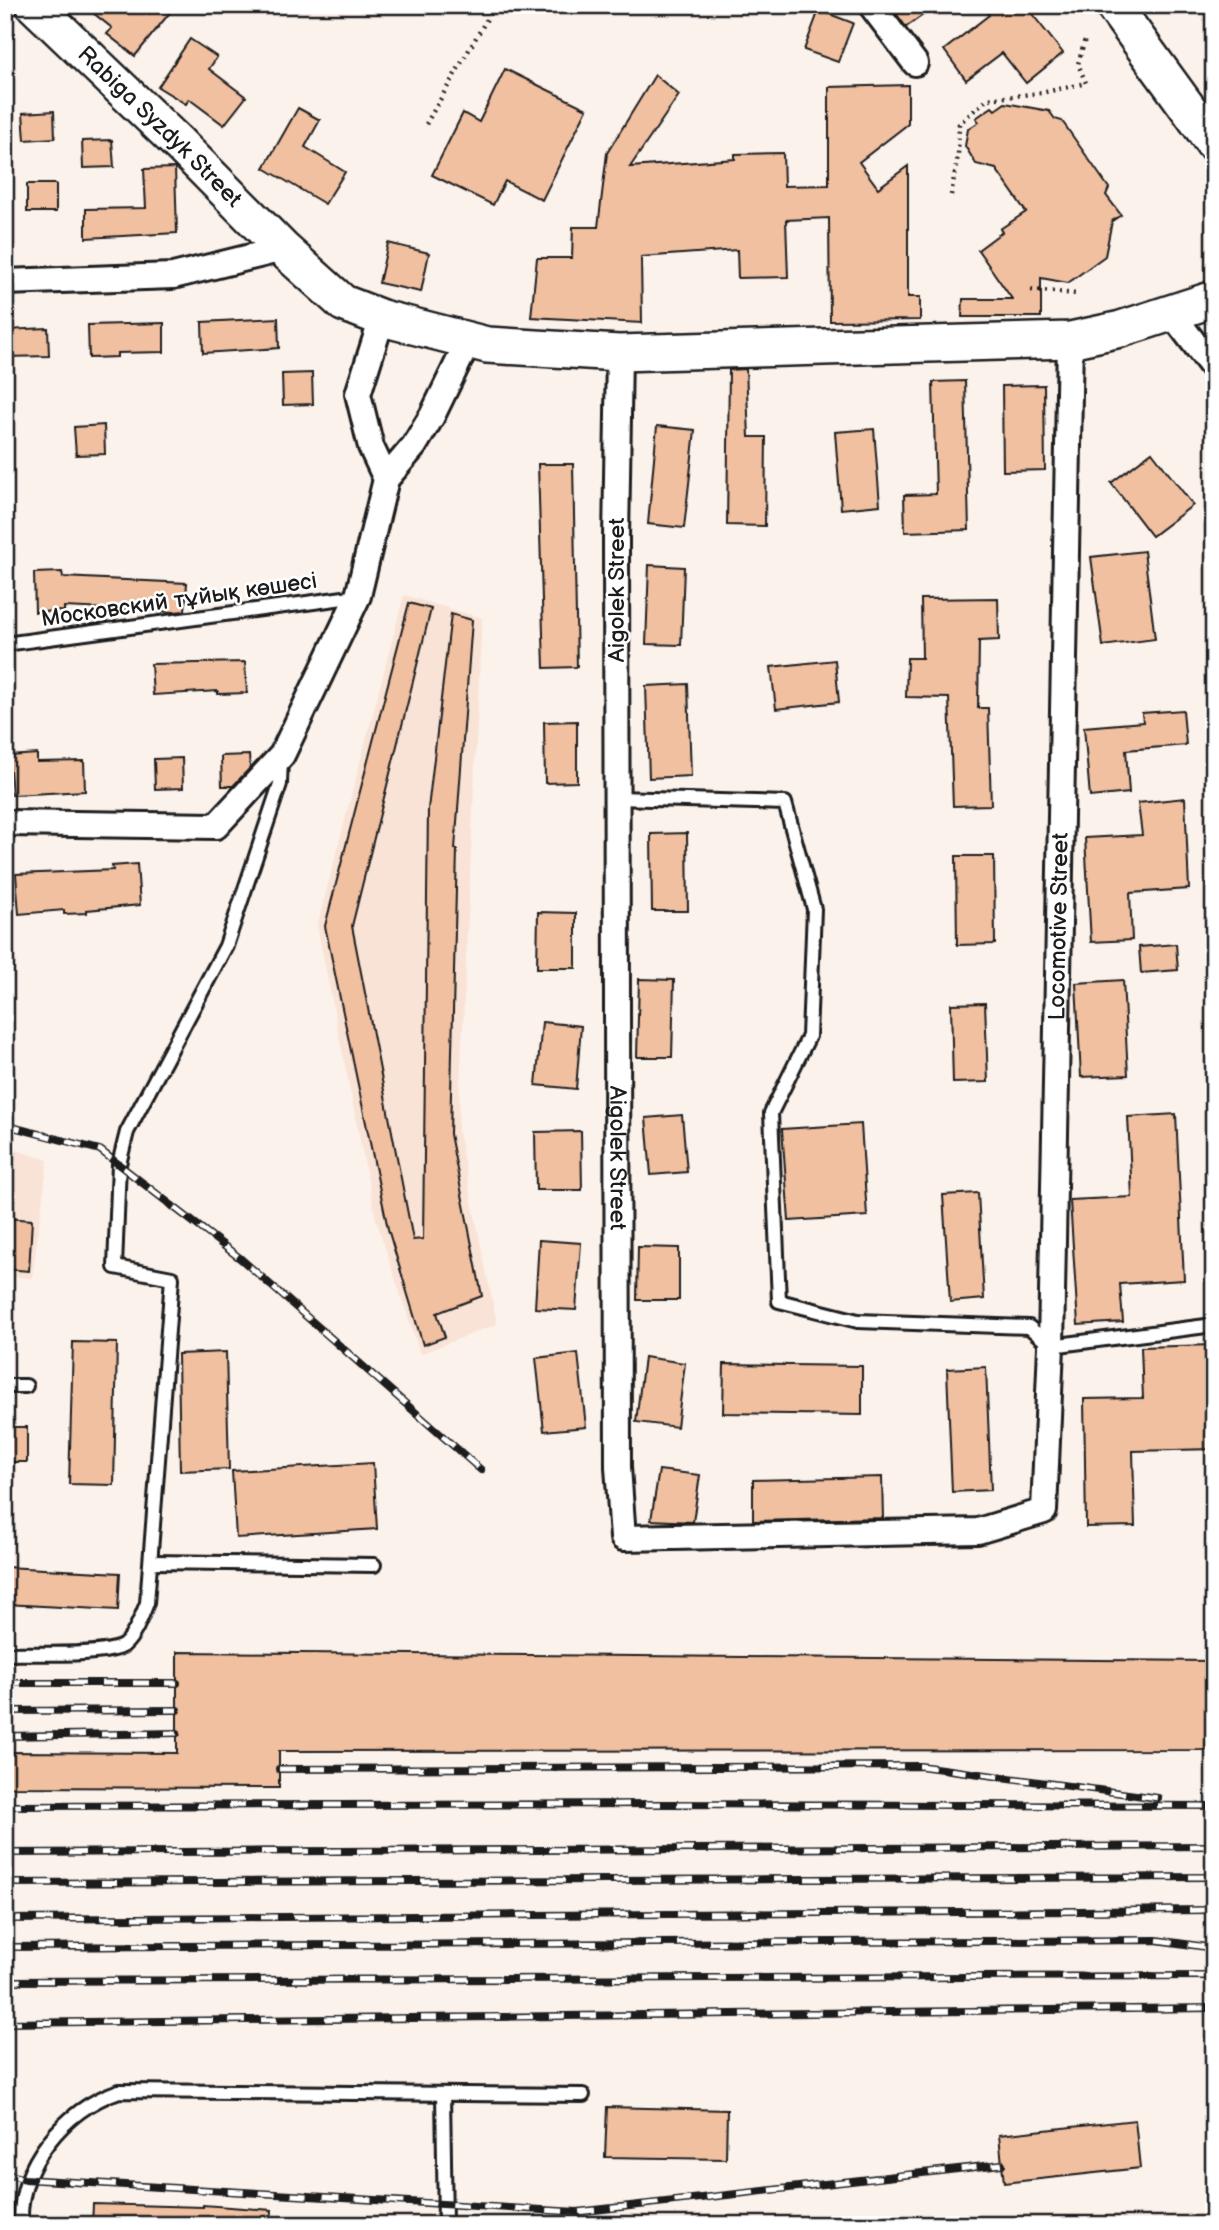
<svg xmlns="http://www.w3.org/2000/svg" width="1219" height="2230" font-family="'Balsamiq Sans',sans-serif">
<rect width="100%" height="100%" fill="#fcf2ec"/>
<filter id="ink" filterUnits="userSpaceOnUse"><feTurbulence type="fractalNoise" baseFrequency=".0143" numOctaves="2"/><feDisplacementMap in="SourceGraphic" scale="14" xChannelSelector="R" yChannelSelector="G"/><feConvolveMatrix kernelMatrix="1 2 1 2 8 2 1 2 1" color-interpolation-filters="sRGB"/></filter>
<g filter="url(#ink)">
<g fill="#f9e3d6">
<path d="M 404,595 L 482,618 L 458,1132 L 497,1324 L 420,1354 L 376,1220 L 317,926 Z"/>
<path d="M 5,1146 L 48,1160 L 32,1278 L 5,1277 Z"/>
</g>
<g fill="#f1c0a1" stroke="#1c1c1c" stroke-width="2">
<path d="M 83,5 L 176,5 L 135,56 L 107,34 L 112,28 Z"/>
<path d="M 890,5 L 937,5 L 906,27 Z"/>
<path d="M 982,5 L 1025,5 L 1063,53 L 1026,83 L 1002,53 L 966,80 L 944,50 L 989,15 Z"/>
<path d="M 819,10 L 853,23 L 838,62 L 804,50 Z"/>
<path d="M 190,39 L 217,57 L 209,69 L 246,97 L 224,125 L 189,99 L 186,104 L 158,87 Z"/>
<path d="M 505,69 L 587,109 L 542,200 L 505,181 L 493,205 L 432,175 L 463,113 L 479,122 Z"/>
<path d="M 655,75 L 679,95 L 630,167 L 735,159 L 735,154 L 783,153 L 784,186 L 829,185 L 829,87 L 908,85 L 908,124 L 859,162 L 878,188 L 908,166 L 908,297 L 920,297 L 920,320 L 830,321 L 829,218 L 786,220 L 788,277 L 738,278 L 737,250 L 641,257 L 642,323 L 531,317 L 537,258 L 572,258 L 573,227 L 598,227 L 607,153 Z"/>
<path d="M 1005,103 L 1049,111 L 1055,119 L 1062,121 L 1109,188 L 1106,195 L 1121,215 L 1112,221 L 1105,256 L 1068,283 L 1041,278 L 1041,317 L 962,317 L 963,299 L 1012,299 L 978,250 L 1002,232 L 1000,229 L 1026,212 L 996,169 L 976,164 L 965,146 L 968,129 L 979,122 L 976,118 L 992,107 L 995,110 Z"/>
<path d="M 298,108 L 320,120 L 305,147 L 345,172 L 325,204 L 264,168 Z"/>
<path d="M 54,111 L 55,138 L 25,140 L 23,113 Z"/>
<path d="M 112,140 L 114,167 L 83,168 L 82,141 Z"/>
<path d="M 175,168 L 177,233 L 86,238 L 86,209 L 146,208 L 144,169 Z"/>
<rect x="27" y="184" width="29" height="28"/>
<path d="M 388,243 L 429,253 L 421,292 L 379,283 Z"/>
<path d="M 278,318 L 279,348 L 203,353 L 202,322 Z"/>
<path d="M 164,323 L 164,352 L 117,353 L 117,357 L 89,358 L 88,325 Z"/>
<path d="M 48,328 L 49,356 L 5,357 L 5,330 Z"/>
<path d="M 746,369 L 749,437 L 766,437 L 765,526 L 727,525 L 729,370 Z"/>
<path d="M 312,373 L 313,404 L 283,405 L 282,374 Z"/>
<path d="M 965,381 L 969,530 L 905,532 L 904,495 L 936,494 L 933,382 Z"/>
<path d="M 1044,385 L 1045,470 L 1003,471 L 1002,386 Z"/>
<path d="M 104,425 L 105,454 L 76,455 L 74,427 Z"/>
<path d="M 657,426 L 695,430 L 684,528 L 648,524 Z"/>
<path d="M 874,429 L 880,505 L 841,509 L 835,432 Z"/>
<path d="M 1152,452 L 1193,505 L 1152,536 L 1111,483 Z"/>
<path d="M 538,464 L 573,464 L 577,667 L 544,668 Z"/>
<path d="M 1144,551 L 1155,639 L 1103,646 L 1091,557 Z"/>
<path d="M 649,565 L 684,567 L 681,645 L 646,644 Z"/>
<path d="M 62,572 L 63,577 L 187,583 L 185,611 L 174,612 L 64,607 L 64,611 L 35,612 L 34,573 Z"/>
<path d="M 998,598 L 999,640 L 979,641 L 978,708 L 988,708 L 991,805 L 953,806 L 949,698 L 906,697 L 907,658 L 922,658 L 921,599 Z"/>
<path d="M 409,603 L 431,609 L 352,926 L 413,1240 L 423,1239 L 428,809 L 451,614 L 472,620 L 455,849 L 457,849 L 450,1134 L 482,1296 L 437,1313 L 445,1337 L 423,1345 L 388,1229 L 325,926 Z"/>
<path d="M 835,660 L 839,702 L 776,709 L 771,667 Z"/>
<path d="M 245,662 L 247,693 L 218,694 L 218,691 L 153,695 L 151,664 Z"/>
<path d="M 688,684 L 691,776 L 649,778 L 646,686 Z"/>
<path d="M 1183,710 L 1186,745 L 1126,750 L 1129,793 L 1090,797 L 1084,727 L 1143,722 L 1142,713 Z"/>
<path d="M 577,721 L 577,782 L 545,783 L 544,722 Z"/>
<path d="M 37,754 L 37,762 L 84,761 L 85,791 L 12,795 L 9,756 Z"/>
<path d="M 249,755 L 250,768 L 233,786 L 222,786 L 221,756 Z"/>
<path d="M 182,758 L 183,788 L 155,789 L 154,759 Z"/>
<path d="M 1185,798 L 1189,889 L 1130,893 L 1132,940 L 1091,942 L 1085,838 L 1142,835 L 1138,803 Z"/>
<path d="M 687,833 L 688,911 L 652,911 L 651,834 Z"/>
<path d="M 956,856 L 994,856 L 995,944 L 957,945 Z"/>
<path d="M 137,864 L 140,905 L 87,910 L 87,913 L 64,914 L 64,910 L 19,914 L 16,874 L 113,870 L 112,866 Z"/>
<path d="M 538,912 L 576,913 L 576,968 L 537,968 Z"/>
<path d="M 1176,944 L 1178,970 L 1141,973 L 1139,947 Z"/>
<path d="M 639,979 L 674,980 L 672,1057 L 637,1057 Z"/>
<path d="M 1123,980 L 1128,1075 L 1081,1077 L 1076,983 Z"/>
<path d="M 985,1003 L 988,1082 L 953,1083 L 951,1004 Z"/>
<path d="M 542,1022 L 581,1026 L 576,1089 L 536,1085 Z"/>
<path d="M 1176,1114 L 1184,1280 L 1120,1284 L 1123,1322 L 1078,1325 L 1070,1200 L 1132,1197 L 1128,1117 Z"/>
<path d="M 682,1115 L 687,1172 L 651,1175 L 646,1118 Z"/>
<path d="M 861,1124 L 867,1216 L 789,1221 L 782,1129 Z"/>
<path d="M 581,1131 L 582,1190 L 536,1190 L 535,1132 Z"/>
<path d="M 978,1193 L 984,1299 L 950,1302 L 943,1195 Z"/>
<path d="M 5,1218 L 32,1220 L 29,1271 L 5,1269 Z"/>
<path d="M 539,1240 L 581,1243 L 576,1310 L 535,1308 Z"/>
<path d="M 638,1247 L 679,1248 L 679,1300 L 637,1300 Z"/>
<path d="M 73,1342 L 117,1343 L 114,1485 L 69,1484 Z"/>
<path d="M 1213,1345 L 1214,1449 L 1133,1451 L 1135,1526 L 1086,1527 L 1084,1399 L 1143,1398 L 1141,1347 Z"/>
<path d="M 226,1352 L 229,1469 L 180,1471 L 178,1354 Z"/>
<path d="M 578,1353 L 586,1427 L 544,1431 L 536,1358 Z"/>
<path d="M 644,1357 L 685,1363 L 677,1427 L 636,1422 Z"/>
<path d="M 724,1364 L 862,1366 L 862,1415 L 723,1413 Z"/>
<path d="M 986,1367 L 991,1490 L 952,1492 L 947,1369 Z"/>
<rect x="5" y="1427" width="22" height="35"/>
<path d="M 373,1463 L 377,1529 L 236,1538 L 232,1471 Z"/>
<path d="M 659,1470 L 700,1475 L 693,1522 L 651,1520 Z"/>
<path d="M 882,1477 L 883,1518 L 753,1521 L 753,1480 Z"/>
<path d="M 5,1567 L 120,1573 L 118,1610 L 5,1604 Z"/>
<path d="M 177,1652 L 1214,1661 L 1214,1750 L 279,1751 L 279,1788 L 5,1787 L 5,1752 L 177,1753 Z"/>
<path d="M 607,2107 L 727,2110 L 726,2159 L 605,2157 Z"/>
<path d="M 1135,2120 L 1140,2168 L 1004,2183 L 999,2135 Z"/>
<path d="M 93,2204 L 203,2207 L 203,2205 L 272,2210 L 271,2225 L 92,2225 Z"/>
</g>
<g fill="none" stroke-linecap="round" stroke-linejoin="round">
<g stroke="#1c1c1c" stroke-width="18">
<g id="lane">
<path d="M 5,644 L 358,596"/>
<path d="M 617,798 L 785,803 L 814,909 L 809,1036 L 771,1113 L 779,1301 L 858,1321 L 1029,1327 L 1051,1346 L 1214,1325"/>
<path d="M 5,1386 L 26,1386"/>
<path d="M 152,1562 L 374,1565"/>
<path d="M 5,1654 C 28,1653 108,1657 124,1645 C 135,1636 142,1615 147,1603 L 172,1278 L 115,1267 L 119,1164 L 127,1132 L 226,946 L 280,784 L 281,758"/>
<path d="M 443,2094 L 445,2225"/>
<path d="M 21,2225 C 18,2165 64,2110 119,2091 L 583,2095"/>
</g>
</g>
<g stroke="#1c1c1c" stroke-width="30">
<g id="street">
<path d="M 871,5 L 915,63"/>
<path d="M 5,282 L 173,276 L 283,249"/>
<path d="M 1172,314 L 1214,369"/>
<path id="s1" d="M 619,353 L 616,540 L 618,1467 L 623,1538 L 978,1531 L 1044,1511 L 1051,1346 L 1070,340"/>
<path d="M 386,479 L 414,446 L 432,416 L 469,340"/>
<path d="M 5,823 L 216,826 L 282,755 L 358,596 L 386,479 L 371,447 L 358,394 L 382,318"/>
</g>
</g>
<g stroke="#1c1c1c" stroke-width="40">
<g id="secondary">
<path id="s2" d="M 34,5 L 179,144 L 283,249 L 343,303 L 382,318 L 487,345 L 619,353 L 1070,340 L 1121,329 L 1214,299"/>
<path d="M 1113,5 L 1214,144"/>
</g>
</g>
<g stroke="#1c1c1c" stroke-width="4.5" stroke-dasharray="2 5" stroke-linecap="butt">
<path d="M 426,124 L 495,5"/>
<path d="M 951,195 L 958,155 L 959,124 L 987,99 L 1041,93 L 1086,83 L 1078,64 L 1085,39"/>
<path d="M 1031,290 L 1077,294"/>
</g>
<use href="#lane" stroke="#fff" stroke-width="12"/>
<use href="#street" stroke="#fff" stroke-width="24"/>
<use href="#secondary" stroke="#fff" stroke-width="35"/>
<g stroke="#1c1c1c" stroke-width="8">
<g id="rail">
<path d="M 5,1125 L 100,1150 L 241,1259 L 481,1470"/>
<path d="M 5,1683 L 177,1683"/>
<path d="M 5,1711 L 177,1710"/>
<path d="M 5,1736 L 177,1733"/>
<path d="M 279,1769 L 920,1766 L 1158,1798"/>
<path d="M 5,1806 L 667,1804 L 1214,1806"/>
<path d="M 5,1853 L 1214,1846"/>
<path d="M 5,1883 L 1214,1877"/>
<path d="M 5,1919 L 1214,1910"/>
<path d="M 5,1947 L 1156,1940 L 1214,1948"/>
<path d="M 5,1981 L 1214,1976"/>
<path d="M 5,2023 L 1214,2008"/>
<path d="M 5,2173 L 24,2179 L 577,2212 L 1002,2164"/>
</g>
</g>
<use href="#rail" stroke="#fff" stroke-width="5" stroke-dasharray="16" stroke-linecap="butt"/>
</g>
</g>
<g text-anchor="middle" dominant-baseline="central" stroke-width="5" stroke-linejoin="round" paint-order="stroke">
<g font-size="23" fill="#1c1c1c" stroke="#fff">
<text stroke="none"><textPath href="#s2" startOffset="175">Rabiga Syzdyk Street</textPath></text>
<text transform="translate(617 590) rotate(-90)">Aigolek Street</text>
<text transform="translate(179 600) rotate(-8)">Московский тұйық көшесі</text>
<text stroke="none"><textPath href="#s1" startOffset="2194">Locomotive Street</textPath></text>
<text stroke="none"><textPath href="#s1" startOffset="805">Aigolek Street</textPath></text>
</g>
</g>
<rect width="1219" height="2230" fill="none" stroke="#fff" stroke-width="28"/>
<rect x="14" y="14" width="1191" height="2202" fill="none" stroke="#1c1c1c" stroke-width="2.5" filter="url(#ink)"/>
</svg>
